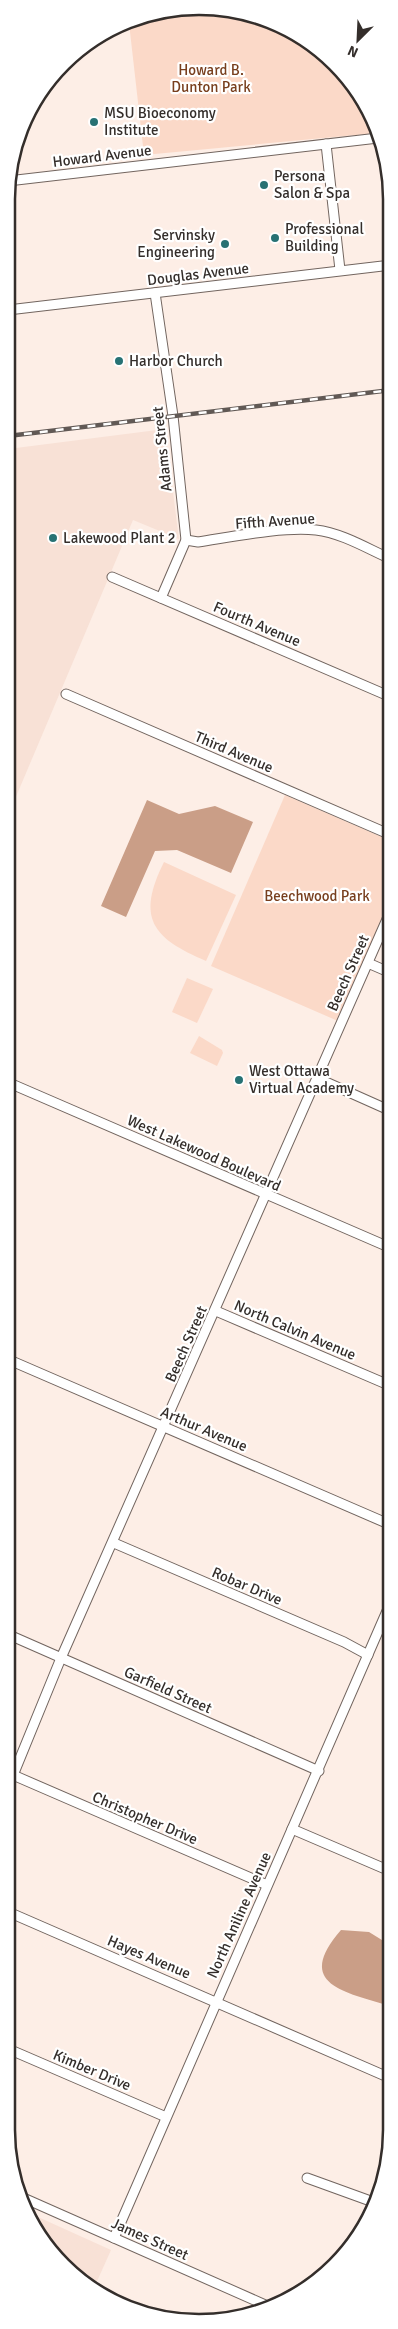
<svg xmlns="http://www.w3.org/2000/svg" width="398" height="2329" font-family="Signika,sans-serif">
<rect width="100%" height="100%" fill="#fdeee6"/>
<g fill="#f8e1d6">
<path d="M 165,429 L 179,539 L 133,520 L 7,818 L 8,449 Z"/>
<path d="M 27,2212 L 111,2250 L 94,2288 L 63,2266 Z"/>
</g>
<g fill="#fbd9c8">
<path d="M 224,8 L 285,26 L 335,63 L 372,114 L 377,133 L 144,155 L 129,23 L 149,13 Z"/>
<path d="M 285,795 L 391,841 L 391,899 L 338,1021 L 211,966 Z"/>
<path d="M 164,862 L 236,895 L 206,961 C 152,938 136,918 164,862 Z"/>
<path d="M 187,978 L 213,989 L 197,1023 L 172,1012 Z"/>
<path d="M 199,1036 L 222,1050 L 223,1053 L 217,1066 L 190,1053 Z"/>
</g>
<g fill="#ca9e87">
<path d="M 147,800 L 179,814 L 215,806 L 253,822 L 231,873 L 177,850 L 155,851 L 126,917 L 101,906 Z"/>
<path d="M 341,1930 L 369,1932 L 390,1945 L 390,2006 C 346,1992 293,1985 341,1930 Z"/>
</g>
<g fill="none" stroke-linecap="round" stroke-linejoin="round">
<g stroke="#72655f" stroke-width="11">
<g id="minor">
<path d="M 326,144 L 340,270"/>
<path d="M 8,181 L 378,138"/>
<path d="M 155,293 L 173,416 L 186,540 L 161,598"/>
<path d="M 8,310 L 391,265"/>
<path d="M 186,540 L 198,542 C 231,537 285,526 316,530 C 342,533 368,549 391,559"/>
<path d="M 112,577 L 391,697"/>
<path d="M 66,694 L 391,835"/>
<path d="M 368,963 L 391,973"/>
<path d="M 317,1078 L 391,1111"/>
<path d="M 7,1082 L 391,1248"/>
<path d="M 7,1093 L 11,1084"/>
<path d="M 216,1311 L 391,1386"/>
<path d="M 7,1359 L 391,1525"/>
<path d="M 114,1543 L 344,1642 L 368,1655"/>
<path d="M 7,1634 L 319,1771"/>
<path d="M 13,1775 L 267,1885"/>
<path d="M 7,1790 L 61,1658 L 391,910"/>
<path d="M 292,1829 L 390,1871"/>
<path d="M 6,1911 L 390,2078"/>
<path d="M 6,2048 L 166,2117"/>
<path d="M 307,2178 L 376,2203"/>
<path d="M 19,2196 L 270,2307"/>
<path d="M 114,2238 L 390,1604"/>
</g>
</g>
<use href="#minor" stroke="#fff" stroke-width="9"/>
<g stroke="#615955" stroke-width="4.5">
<path id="rail" d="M 8,436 L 391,390"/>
</g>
<use href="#rail" stroke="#fff" stroke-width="2.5" stroke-dasharray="8" stroke-linecap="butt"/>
</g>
<g fill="#277274" stroke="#fff" stroke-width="2">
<circle cx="94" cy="122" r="5"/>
<circle cx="264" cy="185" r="5"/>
<circle cx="275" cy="238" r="5"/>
<circle cx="225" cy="244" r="5"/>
<circle cx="119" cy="361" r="5"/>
<circle cx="53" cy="538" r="5"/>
<circle cx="239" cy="1080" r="5"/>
</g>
<g text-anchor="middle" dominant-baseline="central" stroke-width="4.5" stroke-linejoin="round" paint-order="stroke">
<g font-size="15" fill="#783f1e" stroke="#fff">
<text x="211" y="70">Howard B.<tspan x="211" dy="17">Dunton Park</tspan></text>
<text x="317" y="896">Beechwood Park</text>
</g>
<g font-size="15" fill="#342e2b" stroke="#fff" text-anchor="start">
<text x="104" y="113">MSU Bioeconomy<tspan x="104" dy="17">Institute</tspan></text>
<text x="274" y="176">Persona<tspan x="274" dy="17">Salon &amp; Spa</tspan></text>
<text x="285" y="229">Professional<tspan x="285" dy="17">Building</tspan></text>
<text x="215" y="235" text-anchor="end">Servinsky<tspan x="215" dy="17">Engineering</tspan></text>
<text x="129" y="361">Harbor Church</text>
<text x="63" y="538">Lakewood Plant 2</text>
<text x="249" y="1071">West Ottawa<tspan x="249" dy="17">Virtual Academy</tspan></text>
</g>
<g font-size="15" fill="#342e2b" stroke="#fff">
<text transform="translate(102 156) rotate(-7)">Howard Avenue</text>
<text transform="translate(198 274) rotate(-7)">Douglas Avenue</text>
<text transform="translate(162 449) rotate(-96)">Adams Street</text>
<text transform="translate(275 521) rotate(-4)">Fifth Avenue</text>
<text transform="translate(257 624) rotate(23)">Fourth Avenue</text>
<text transform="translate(234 752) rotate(23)">Third Avenue</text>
<text transform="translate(348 973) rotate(-66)">Beech Street</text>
<text transform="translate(204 1153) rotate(24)">West Lakewood Boulevard</text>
<text transform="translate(295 1330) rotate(23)">North Calvin Avenue</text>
<text transform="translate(186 1344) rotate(-66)">Beech Street</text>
<text transform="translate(204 1429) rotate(23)">Arthur Avenue</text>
<text transform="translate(247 1586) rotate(23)">Robar Drive</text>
<text transform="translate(168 1690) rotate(24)">Garfield Street</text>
<text transform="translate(145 1818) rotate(23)">Christopher Drive</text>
<text transform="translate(239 1915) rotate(-66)">North Aniline Avenue</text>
<text transform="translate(149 1957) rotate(23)">Hayes Avenue</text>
<text transform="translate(92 2070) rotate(23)">Kimber Drive</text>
<text transform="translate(150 2239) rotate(24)">James Street</text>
</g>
</g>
<path d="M0 0H398V2329H0ZM199 15H199A184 184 0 0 1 383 199V2130A184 184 0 0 1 199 2314H199A184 184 0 0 1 15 2130V199A184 184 0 0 1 199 15Z" fill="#fff" fill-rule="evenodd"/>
<path fill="none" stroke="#342e2b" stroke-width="2.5" d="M199 15H199A184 184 0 0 1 383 199V2130A184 184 0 0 1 199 2314H199A184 184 0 0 1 15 2130V199A184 184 0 0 1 199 15Z"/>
<g transform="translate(358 40) rotate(204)" stroke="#ffffff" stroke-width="4" paint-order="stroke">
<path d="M0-4L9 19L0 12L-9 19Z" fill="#342e2b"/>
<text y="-8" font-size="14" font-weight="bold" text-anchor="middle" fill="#342e2b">N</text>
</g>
</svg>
